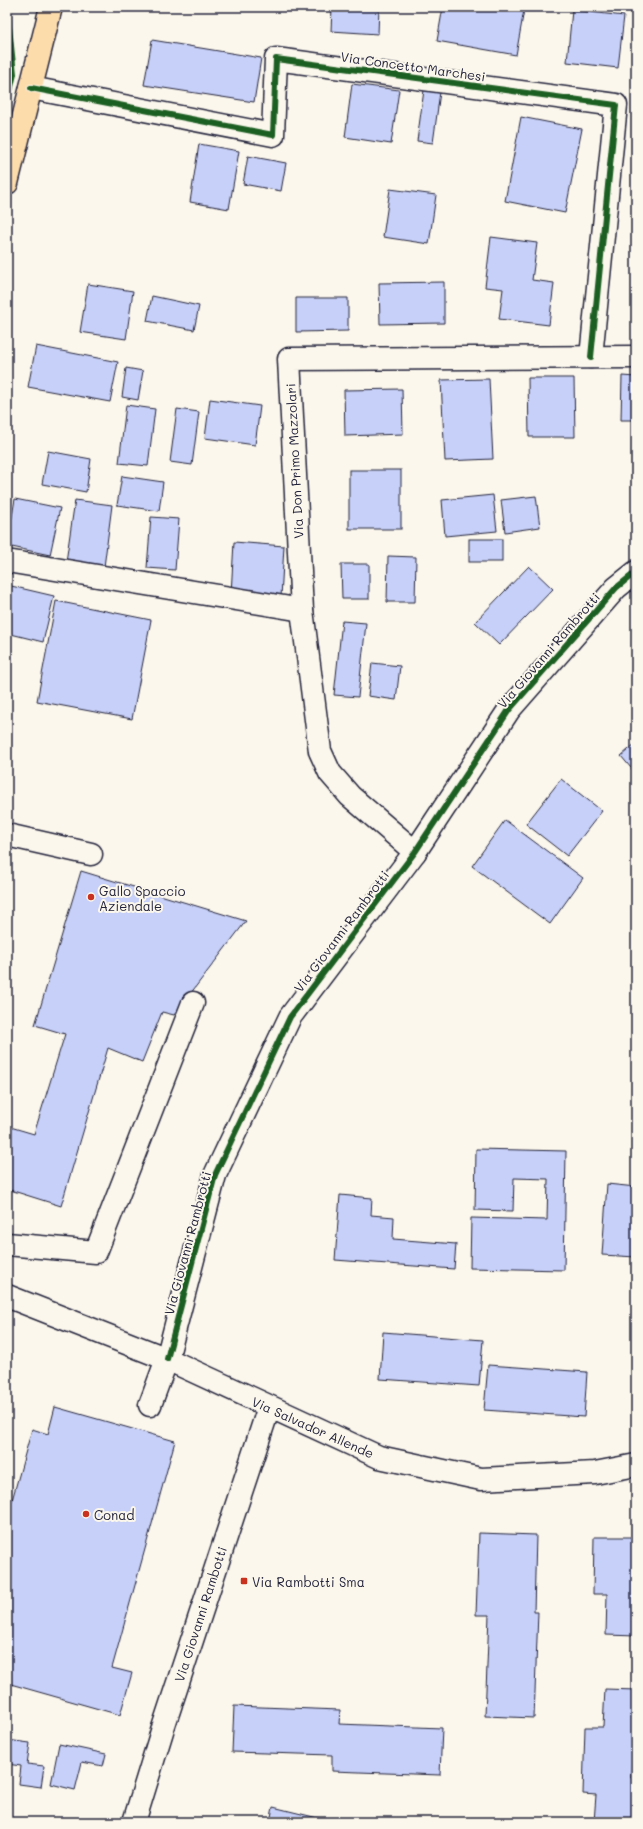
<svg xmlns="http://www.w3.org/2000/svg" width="643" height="1829" font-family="Mali,sans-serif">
<rect width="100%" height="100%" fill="#fbf7ec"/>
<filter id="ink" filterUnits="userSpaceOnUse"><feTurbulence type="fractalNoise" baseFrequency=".025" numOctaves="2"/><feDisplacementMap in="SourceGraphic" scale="8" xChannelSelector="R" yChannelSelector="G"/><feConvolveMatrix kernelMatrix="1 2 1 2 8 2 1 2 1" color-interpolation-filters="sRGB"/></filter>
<g filter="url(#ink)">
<g fill="#c7d0f8" stroke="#22223b">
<path d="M 332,7 L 379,7 L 378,34 L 331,31 Z"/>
<path d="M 443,7 L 505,7 L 524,10 L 516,55 L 437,41 Z"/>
<path d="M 572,10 L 624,16 L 618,68 L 567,62 Z"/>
<path d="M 152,40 L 261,58 L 254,102 L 144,85 Z"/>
<path d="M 352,84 L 399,90 L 391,144 L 345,137 Z"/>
<path d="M 424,90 L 440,92 L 433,143 L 417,141 Z"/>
<path d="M 521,117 L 582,129 L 565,213 L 505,201 Z"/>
<path d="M 199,144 L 239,151 L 229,209 L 190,202 Z"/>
<path d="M 248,156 L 286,163 L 281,191 L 243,184 Z"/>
<path d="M 390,189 L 436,195 L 429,244 L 383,237 Z"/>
<path d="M 491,237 L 537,243 L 532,280 L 554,283 L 549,325 L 499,319 L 503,289 L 485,287 Z"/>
<path d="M 444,282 L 444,323 L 380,324 L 379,283 Z"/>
<path d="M 88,284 L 133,291 L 126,339 L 80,332 Z"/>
<path d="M 152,296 L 199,306 L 194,330 L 147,321 Z"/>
<path d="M 296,298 L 348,298 L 348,331 L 296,332 Z"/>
<path d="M 36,346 L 118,362 L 110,402 L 28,387 Z"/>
<path d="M 126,368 L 143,371 L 138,400 L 122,397 Z"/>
<path d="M 622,376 L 636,377 L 636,420 L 621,420 Z"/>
<path d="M 528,378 L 574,378 L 575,437 L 529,437 Z"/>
<path d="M 489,379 L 493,459 L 445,461 L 441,380 Z"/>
<path d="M 402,389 L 403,434 L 345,436 L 344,390 Z"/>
<path d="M 210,399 L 260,406 L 255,445 L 205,438 Z"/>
<path d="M 126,405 L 155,409 L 148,466 L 119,463 Z"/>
<path d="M 177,409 L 199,412 L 192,465 L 170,462 Z"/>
<path d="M 48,451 L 91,459 L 86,492 L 42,484 Z"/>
<rect x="349" y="470" width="52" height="59"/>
<path d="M 122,476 L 163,482 L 159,511 L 117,505 Z"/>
<path d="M 493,495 L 497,531 L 445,536 L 442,500 Z"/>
<path d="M 536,496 L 540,527 L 505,532 L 501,500 Z"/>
<path d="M 15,499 L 60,508 L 50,555 L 7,546 Z"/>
<path d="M 75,500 L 112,505 L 104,567 L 66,562 Z"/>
<path d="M 151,517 L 179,519 L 175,570 L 147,568 Z"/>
<rect x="469" y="539" width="33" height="23"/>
<path d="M 234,542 L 284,546 L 281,597 L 231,594 Z"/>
<path d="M 388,556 L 416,557 L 415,602 L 387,602 Z"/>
<path d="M 341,564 L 369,564 L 369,599 L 342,599 Z"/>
<path d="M 529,566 L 553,589 L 499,645 L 475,622 Z"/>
<path d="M 7,585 L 54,596 L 43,642 L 7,633 Z"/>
<path d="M 56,601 L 151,620 L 132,719 L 37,701 Z"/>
<path d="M 342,621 L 366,623 L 358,697 L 334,695 Z"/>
<path d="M 372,663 L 400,666 L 396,700 L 368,696 Z"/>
<path d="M 636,743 L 636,774 L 621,756 Z"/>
<path d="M 561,779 L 602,811 L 567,856 L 526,824 Z"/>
<path d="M 505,820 L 583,878 L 550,924 L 472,866 Z"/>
<path d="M 81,871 L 246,921 L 174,1015 L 162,1012 L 142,1062 L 108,1048 L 61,1206 L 7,1189 L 7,1126 L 34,1134 L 65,1034 L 35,1025 Z"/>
<path d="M 476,1149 L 566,1151 L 564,1270 L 470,1268 L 471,1218 L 547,1220 L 548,1179 L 514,1178 L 513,1211 L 475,1210 Z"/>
<path d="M 607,1184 L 636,1187 L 636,1257 L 602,1255 Z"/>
<path d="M 340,1195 L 372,1198 L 371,1215 L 394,1217 L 393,1239 L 456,1244 L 454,1269 L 335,1260 Z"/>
<path d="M 383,1332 L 483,1340 L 479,1386 L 380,1379 Z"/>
<path d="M 488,1365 L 587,1372 L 584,1417 L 484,1410 Z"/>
<path d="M 55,1407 L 175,1441 L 112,1668 L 132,1673 L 120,1715 L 7,1683 L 7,1518 L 32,1429 L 48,1434 Z"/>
<path d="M 479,1533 L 536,1535 L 534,1612 L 538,1612 L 534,1718 L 485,1716 L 489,1615 L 476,1615 Z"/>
<path d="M 594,1537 L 636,1537 L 636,1636 L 606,1635 L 607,1594 L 593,1594 Z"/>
<path d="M 605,1689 L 636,1690 L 636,1748 L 632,1748 L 631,1778 L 636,1778 L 636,1822 L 594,1822 L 596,1795 L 583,1794 L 585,1727 L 603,1727 Z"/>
<path d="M 234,1706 L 340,1710 L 339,1724 L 442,1728 L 440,1775 L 332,1771 L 332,1755 L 232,1752 Z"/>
<path d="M 7,1740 L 30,1743 L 27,1764 L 44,1766 L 41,1787 L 19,1784 L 21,1766 L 7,1764 Z"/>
<path d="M 59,1744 L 106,1754 L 103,1766 L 82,1762 L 75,1790 L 51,1784 Z"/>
<path d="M 273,1807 L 334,1822 L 270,1822 Z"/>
</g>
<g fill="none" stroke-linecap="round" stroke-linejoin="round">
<g stroke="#22223b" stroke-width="25">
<g id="minor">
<path d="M 31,88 L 273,135 L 276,59 L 616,105 L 591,357"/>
<path d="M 7,561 L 302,610 L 289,359 L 636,357"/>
<path d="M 302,610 L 320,751 L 330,773 L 350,796 L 415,852"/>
<path d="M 7,835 L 91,854"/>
<path d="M 7,1244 L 96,1252 L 193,1003"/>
<path d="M 7,1296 L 167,1359 L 379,1457 L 481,1479 L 595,1473 L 636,1465"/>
<path d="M 150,1405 L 167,1359 L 215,1175 L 290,1017 L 415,852 L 509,710 L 616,588 L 636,572"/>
<path d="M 134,1822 L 163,1728 L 269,1407"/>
</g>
</g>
<g stroke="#22223b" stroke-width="25">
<path id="major" d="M 7,183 L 51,7"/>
</g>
<use href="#minor" stroke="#fbf7ec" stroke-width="22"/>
<use href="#major" stroke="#fddcac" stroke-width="22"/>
<g stroke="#fbf7ec" stroke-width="8">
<g id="cycleway">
<path d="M 7,8 L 14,74 L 7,103"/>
<path d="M 31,88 L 273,135 L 276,59 L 616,105 L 591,357"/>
<path d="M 167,1359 L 215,1175 L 290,1017 L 415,852 L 509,710 L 616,588 L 636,572"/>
</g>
</g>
<use href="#cycleway" stroke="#1b5e20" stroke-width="6"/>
</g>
</g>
<g fill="#c8321e" stroke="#fbf7ec" stroke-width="1.5">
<circle cx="91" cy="897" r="4"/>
<circle cx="86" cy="1514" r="4"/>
<rect x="240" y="1577" width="8" height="8" rx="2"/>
</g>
<g text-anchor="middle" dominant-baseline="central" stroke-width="4" stroke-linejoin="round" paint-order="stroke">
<g font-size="13" fill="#22223b" stroke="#fbf7ec">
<text transform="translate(413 66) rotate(8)">Via Concetto Marchesi</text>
<text transform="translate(294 461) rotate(-93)">Via Don Primo Mazzolari</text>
<text transform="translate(548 650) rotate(-49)">Via Giovanni Rambrotti</text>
<text transform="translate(341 931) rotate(-53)">Via Giovanni Rambrotti</text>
<text transform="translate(187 1243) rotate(-75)">Via Giovanni Rambrotti</text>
<text transform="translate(313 1427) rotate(24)">Via Salvador Allende</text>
<text transform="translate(200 1614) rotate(-72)">Via Giovanni Rambotti</text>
</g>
<g font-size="13" fill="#22223b" stroke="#fbf7ec" text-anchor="start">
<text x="99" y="890">Gallo Spaccio<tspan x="99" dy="15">Aziendale</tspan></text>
<text x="94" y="1514">Conad</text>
<text x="252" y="1581">Via Rambotti Sma</text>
</g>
</g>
<rect width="643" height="1829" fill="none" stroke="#fbf7ec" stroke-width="24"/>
<rect x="12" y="12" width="619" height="1805" fill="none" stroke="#22223b" stroke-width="1.5" filter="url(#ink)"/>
</svg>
